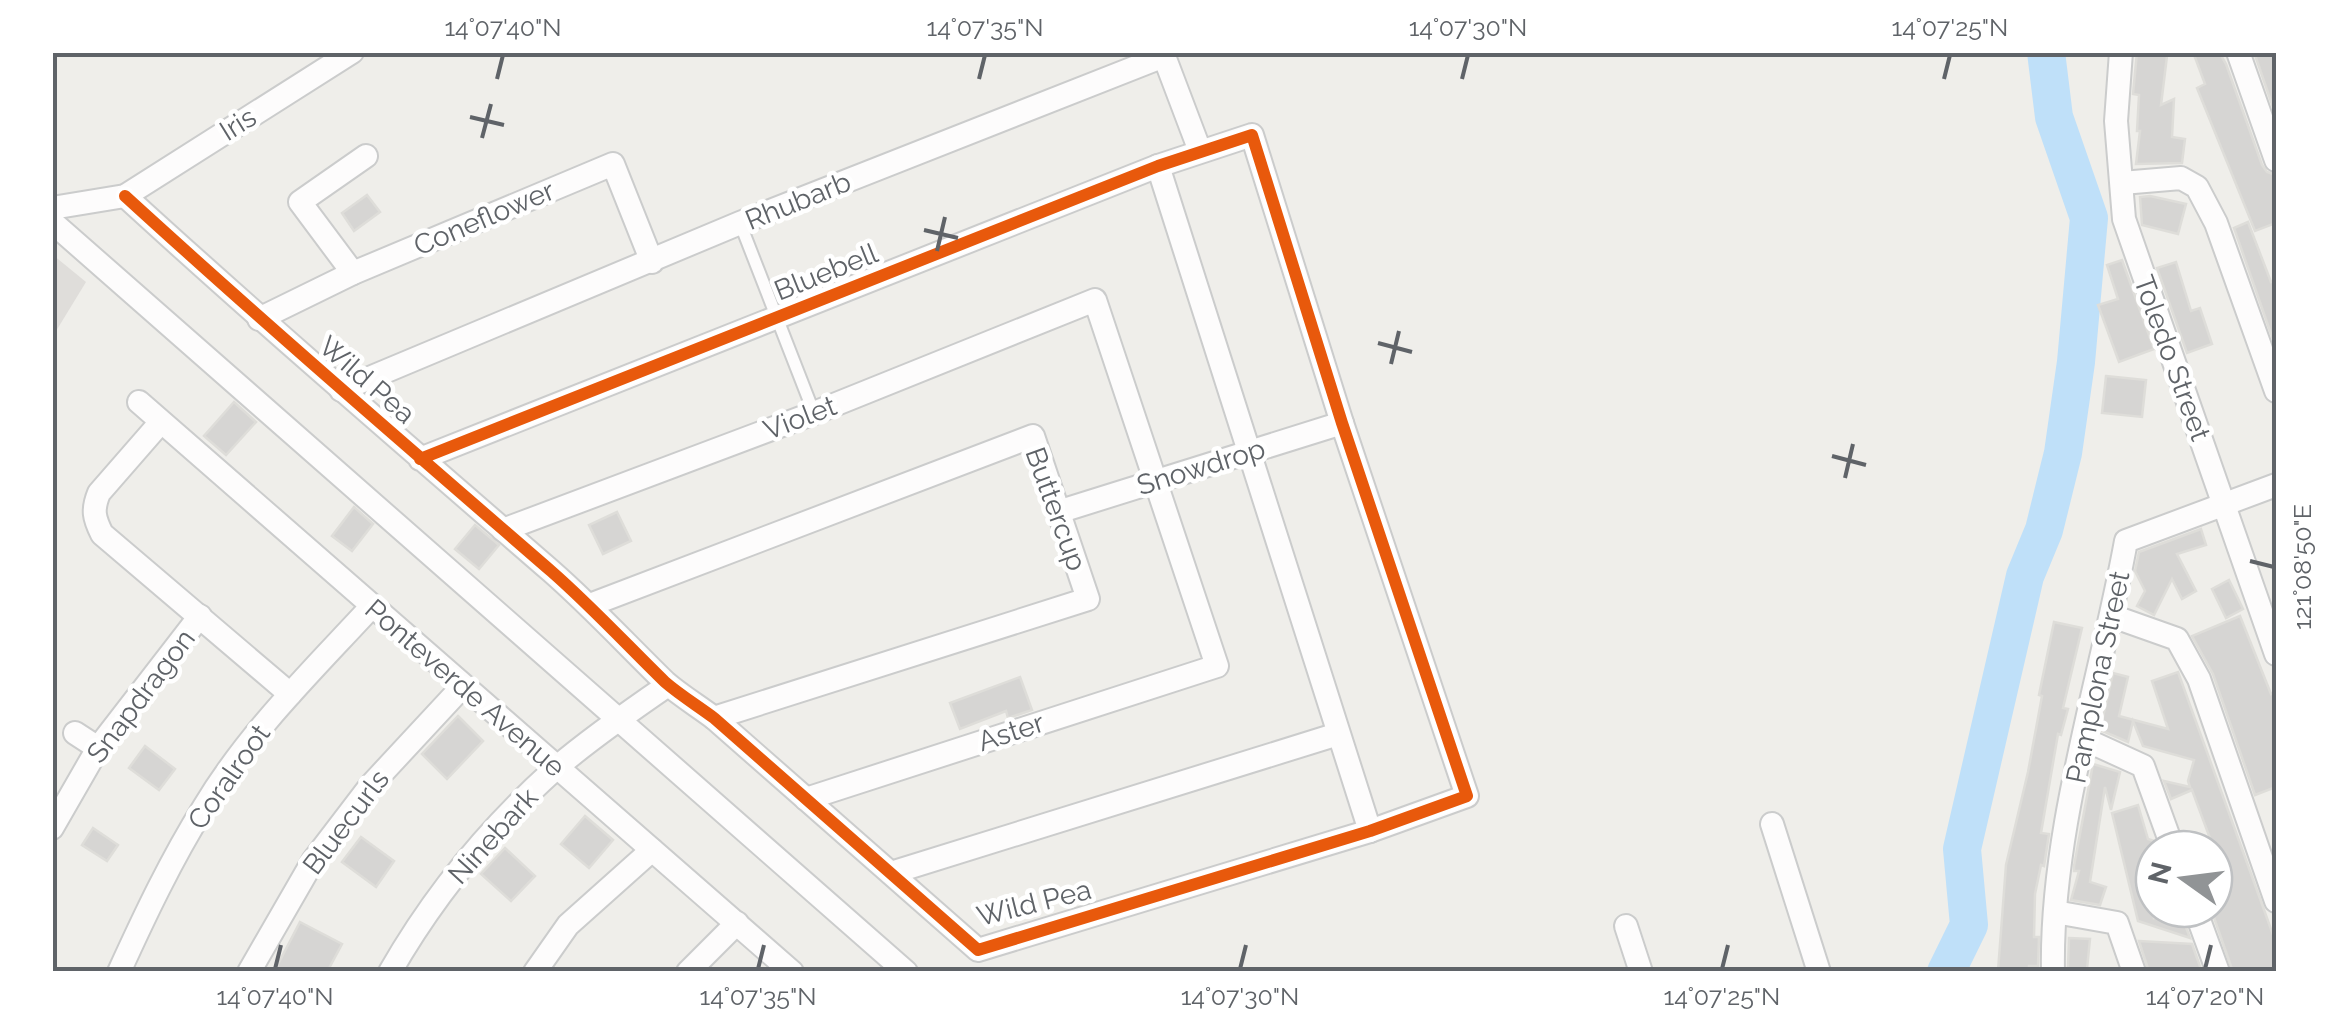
<svg xmlns="http://www.w3.org/2000/svg" width="2329" height="1024" font-family="Raleway,sans-serif">
<rect width="100%" height="100%" fill="#efeeea"/>
<path fill="#dfddda" d="M 53,255 L 86,282 L 53,336 Z"/>
<g fill="none" stroke-linecap="round" stroke-linejoin="round">
<path stroke="#bfe0f9" stroke-width="38" d="M 1946,972 L 1969,925 L 1962,849 L 2025,576 L 2044,530 L 2063,453 L 2076,362 L 2089,218 L 2054,117 L 2046,52"/>
</g>
<g fill="#d6d5d3" stroke="#deddd9" stroke-width="2.5">
<path d="M 2137,52 L 2167,56 L 2161,105 L 2174,99 L 2172,137 L 2185,139 L 2182,163 L 2136,164 L 2140,131 L 2137,131 L 2139,95 L 2133,94 Z"/>
<path d="M 2193,52 L 2219,52 L 2226,64 L 2262,165 L 2267,172 L 2276,175 L 2276,223 L 2255,231 L 2197,88 L 2205,84 Z"/>
<path d="M 2254,52 L 2276,52 L 2276,116 Z"/>
<path d="M 367,195 L 380,212 L 354,231 L 342,213 Z"/>
<path d="M 2150,196 L 2186,204 L 2178,234 L 2142,225 L 2140,197 Z"/>
<path d="M 2248,222 L 2271,282 L 2276,280 L 2276,348 L 2234,228 Z"/>
<path d="M 2122,260 L 2154,349 L 2119,362 L 2098,305 L 2118,299 L 2107,265 Z"/>
<path d="M 2176,262 L 2191,311 L 2200,308 L 2212,344 L 2187,353 L 2157,268 Z"/>
<path d="M 2106,376 L 2146,380 L 2142,417 L 2102,413 Z"/>
<path d="M 234,402 L 256,422 L 226,455 L 204,436 Z"/>
<path d="M 354,507 L 373,524 L 352,551 L 332,536 Z"/>
<path d="M 617,512 L 631,541 L 603,554 L 589,525 Z"/>
<path d="M 475,525 L 499,545 L 479,569 L 455,549 Z"/>
<path d="M 2201,529 L 2206,545 L 2177,554 L 2196,591 L 2182,599 L 2172,579 L 2154,615 L 2137,606 L 2145,591 L 2135,571 L 2139,552 Z"/>
<path d="M 2229,580 L 2243,609 L 2226,618 L 2212,589 Z"/>
<path d="M 2240,616 L 2271,694 L 2276,692 L 2276,787 L 2255,795 L 2213,674 L 2192,636 Z"/>
<path d="M 2054,622 L 2082,628 L 2063,708 L 2068,709 L 2061,735 L 2058,734 L 2041,833 L 2049,834 L 2044,866 L 2041,865 L 2035,894 L 2034,937 L 2039,937 L 2038,966 L 2029,966 L 2029,972 L 1998,971 L 2006,865 L 2028,772 L 2042,696 L 2039,695 Z"/>
<path d="M 2178,672 L 2276,943 L 2276,972 L 2233,972 L 2211,909 L 2214,909 L 2214,849 L 2192,790 L 2171,799 L 2164,781 L 2190,787 L 2188,781 L 2194,760 L 2143,746 L 2133,721 L 2128,742 L 2100,730 L 2113,673 L 2128,677 L 2119,716 L 2168,729 L 2152,681 Z"/>
<path d="M 1020,677 L 1032,710 L 1008,718 L 1006,711 L 960,729 L 950,703 Z"/>
<path d="M 458,716 L 483,741 L 447,779 L 422,754 Z"/>
<path d="M 145,746 L 175,769 L 159,790 L 129,768 Z"/>
<path d="M 2093,764 L 2120,772 L 2111,810 L 2105,787 L 2090,882 L 2106,887 L 2100,905 L 2071,900 L 2079,871 L 2074,871 L 2074,866 Z"/>
<path d="M 2138,805 L 2148,839 L 2154,841 L 2154,918 L 2180,911 L 2190,938 L 2138,921 L 2112,813 Z"/>
<path d="M 585,816 L 613,840 L 589,868 L 561,844 Z"/>
<path d="M 93,828 L 118,845 L 107,861 L 82,845 Z"/>
<path d="M 361,837 L 394,861 L 376,887 L 342,862 Z"/>
<path d="M 505,848 L 535,876 L 511,901 L 481,874 Z"/>
<path d="M 300,922 L 342,944 L 327,972 L 274,972 Z"/>
<path d="M 2069,938 L 2090,939 L 2087,969 L 2068,968 Z"/>
<path d="M 2139,941 L 2192,944 L 2202,972 L 2149,972 Z"/>
</g>
<g fill="none" stroke-linecap="round" stroke-linejoin="round">
<g stroke="#cbcccc" stroke-width="15">
<path id="lane" d="M 740,223 L 814,413"/>
</g>
<g stroke="#cbcccc" stroke-width="26">
<g id="street">
<path d="M 2121,52 L 2116,121 L 2124,219 L 2276,654"/>
<path d="M 2238,52 L 2276,160"/>
<path d="M 1158,166 L 1370,831"/>
<path d="M 2122,183 L 2181,178 L 2197,187 L 2216,223 L 2276,391"/>
<path d="M 125,196 C 265,324 408,447 551,571 C 591,606 627,645 665,682 C 680,695 698,706 714,718 L 978,950 L 1370,831 L 1467,796 L 1342,423 L 1252,135 L 1158,166 L 420,459"/>
<path d="M 52,208 L 125,196 L 352,52"/>
<path d="M 52,222 L 906,972"/>
<path d="M 353,273 L 300,202 L 366,156"/>
<path d="M 259,319 L 353,273 L 613,164 L 652,262"/>
<path d="M 341,390 L 740,223 L 1164,56 L 1200,151"/>
<path d="M 139,402 L 792,972"/>
<path d="M 160,423 L 99,493 C 92,510 94,518 102,534 L 290,694"/>
<path d="M 1061,511 L 1342,423"/>
<path d="M 503,530 L 814,413 L 1095,300 L 1217,666 L 806,799"/>
<path d="M 590,605 L 1033,436 L 1088,599 L 714,718"/>
<path d="M 2112,616 L 2177,639 L 2199,679 L 2276,901"/>
<path d="M 75,733 L 98,748"/>
<path d="M 2084,739 L 2143,766 L 2173,849"/>
<path d="M 1772,824 L 1819,972"/>
<path d="M 52,828 L 98,748 L 200,616"/>
<path d="M 891,873 L 1338,734"/>
<path d="M 2195,909 L 2218,972"/>
<path d="M 2055,912 L 2117,923 L 2134,972"/>
<path d="M 1626,926 L 1641,972"/>
<path d="M 119,972 C 145,915 171,860 204,807 C 249,732 313,670 372,606"/>
<path d="M 249,972 L 313,861 L 371,785 L 462,687"/>
<path d="M 390,972 C 434,895 490,827 556,768 C 591,738 630,711 668,685"/>
<path d="M 535,972 L 568,925 L 652,850"/>
<path d="M 688,972 L 737,923"/>
<path d="M 2053,972 C 2050,831 2101,679 2126,541 L 2276,485"/>
</g>
</g>
<use href="#lane" stroke="#fdfcfc" stroke-width="11"/>
<use href="#street" stroke="#fdfcfc" stroke-width="22"/>
<g stroke="#fff" stroke-width="19">
<path id="cycleway" d="M 125,196 C 265,324 408,447 551,571 C 591,606 627,645 665,682 C 680,695 698,706 714,718 L 978,950 L 1370,831 L 1467,796 L 1342,423 L 1252,135 L 1158,166 L 420,459"/>
</g>
<use href="#cycleway" stroke="#e8590c" stroke-width="12"/>
</g>
<path fill="none" stroke="#5f6368" stroke-width="4" d="M 497,79 L 503,55M 979,79 L 985,55M 1462,79 L 1468,55M 1944,79 L 1950,55M 470,117 L 504,125M 482,138 L 491,104M 924,230 L 958,238M 937,251 L 945,217M 1378,343 L 1412,352M 1391,364 L 1399,331M 1832,456 L 1866,465M 1845,478 L 1853,444M 2250,561 L 2274,567M 275,969 L 281,945M 758,969 L 764,945M 1240,969 L 1246,945M 1722,969 L 1728,945M 2205,969 L 2211,945"/>
<g text-anchor="middle" dominant-baseline="central" stroke-width="9" stroke-linejoin="round" paint-order="stroke">
<g font-size="28" fill="#5f6368" stroke="#fff">
<text transform="translate(238 124) rotate(-32)">Iris</text>
<text transform="translate(798 201) rotate(-22)">Rhubarb</text>
<text transform="translate(484 218) rotate(-23)">Coneflower</text>
<text transform="translate(826 272) rotate(-22)">Bluebell</text>
<text transform="translate(2172 358) rotate(70)">Toledo Street</text>
<text transform="translate(367 380) rotate(41)">Wild Pea</text>
<text transform="translate(800 418) rotate(-21)">Violet</text>
<text transform="translate(1201 467) rotate(-17)">Snowdrop</text>
<text transform="translate(1056 509) rotate(70)">Buttercup</text>
<text transform="translate(2098 677) rotate(-78)">Pamplona Street</text>
<text transform="translate(465 688) rotate(41)">Ponteverde Avenue</text>
<text transform="translate(141 696) rotate(-53)">Snapdragon</text>
<text transform="translate(1011 732) rotate(-18)">Aster</text>
<text transform="translate(229 777) rotate(-55)">Coralroot</text>
<text transform="translate(346 822) rotate(-53)">Bluecurls</text>
<text transform="translate(493 836) rotate(-48)">Ninebark</text>
<text transform="translate(1034 903) rotate(-14)">Wild Pea</text>
</g>
</g>
<rect width="2329" height="1024" fill="none" stroke="#ffffff" stroke-width="110"/>
<g transform="translate(2184 879) rotate(284)"><circle r="48" fill="#ffffff" stroke="#bfc1c3" stroke-width="2.5"/>
<path d="M0-8L18 38L0 25L-18 38Z" fill="#919496"/>
<text y="-15" font-size="28" font-weight="bold" text-anchor="middle" fill="#5f6368">N</text>
</g>
<rect x="55" y="55" width="2219" height="914" fill="none" stroke="#5f6368" stroke-width="4"/>
<g font-size="25" text-anchor="middle" fill="#5f6368">
<text x="503" y="36">14°07'40"N</text>
<text x="985" y="36">14°07'35"N</text>
<text x="1468" y="36">14°07'30"N</text>
<text x="1950" y="36">14°07'25"N</text>
<text transform="translate(2302 567) rotate(-90)" y="9">121°08'50"E</text>
<text x="275" y="1005">14°07'40"N</text>
<text x="758" y="1005">14°07'35"N</text>
<text x="1240" y="1005">14°07'30"N</text>
<text x="1722" y="1005">14°07'25"N</text>
<text x="2205" y="1005">14°07'20"N</text>
</g>
</svg>
